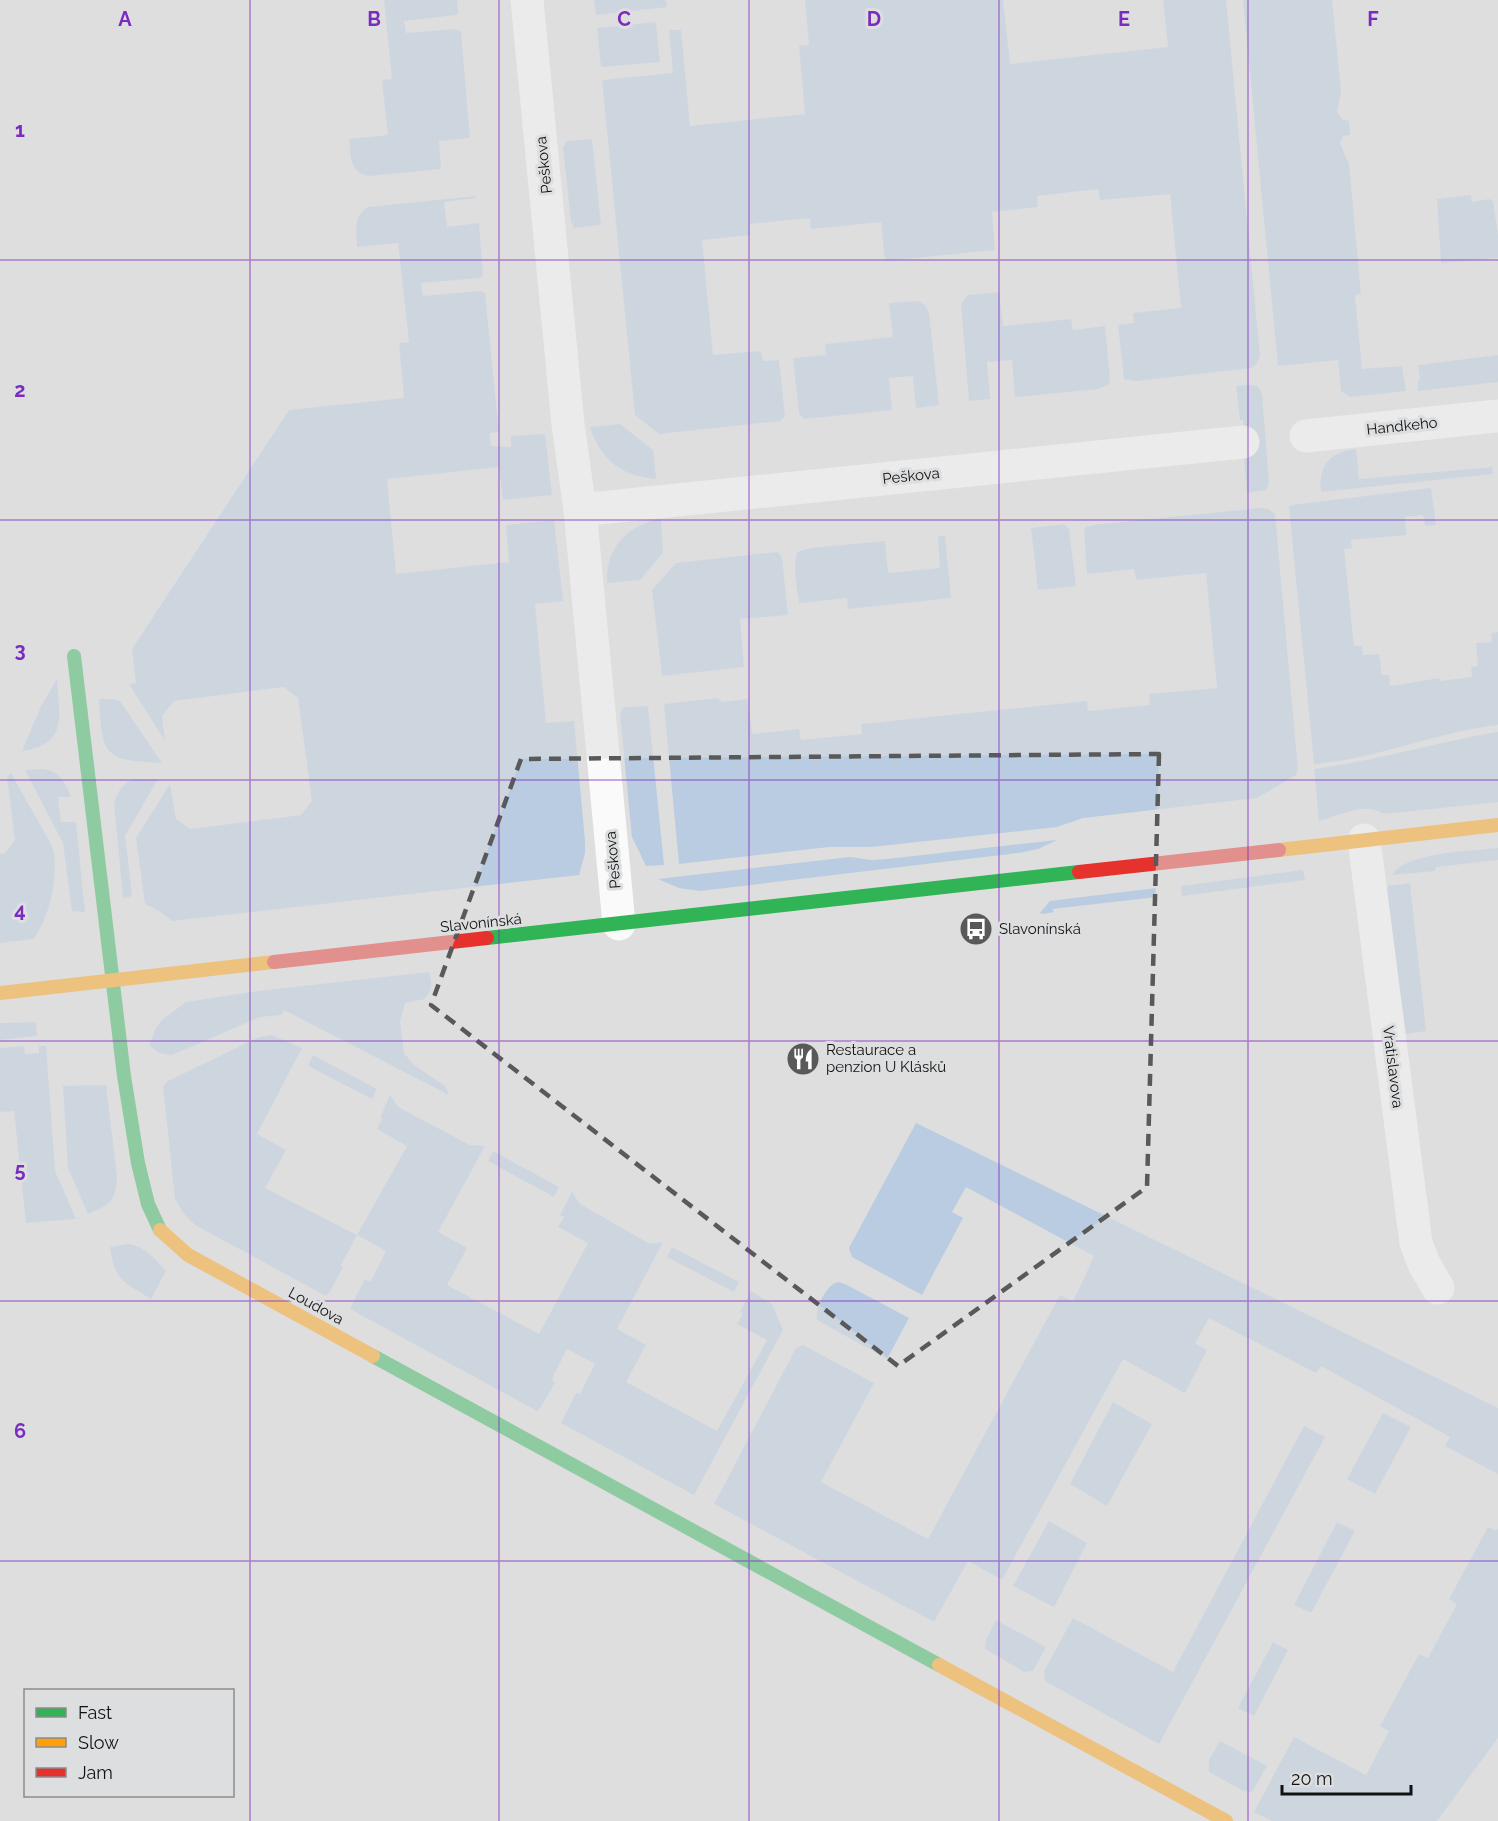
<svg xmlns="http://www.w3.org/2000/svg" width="1498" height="1821" font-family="Raleway,sans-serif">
<rect width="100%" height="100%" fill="#dedede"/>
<g fill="#b9cce1">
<path d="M 384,0 L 457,0 L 458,12 L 456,15 L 404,21 L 406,33 L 455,29 L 461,32 L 470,138 L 439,141 L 441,169 L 369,176 C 349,172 351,156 349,139 L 388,135 L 382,80 L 392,79 Z"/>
<path d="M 594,0 L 666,0 L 667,7 L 596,15 Z"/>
<path d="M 805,0 L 1003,0 L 1010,64 L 1168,47 L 1163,0 L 1226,0 L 1260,356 L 1257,363 L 1251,368 L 1136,381 L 1124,379 L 1118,325 L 1134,323 L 1133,313 L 1181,308 L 1170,194 L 1100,200 L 1098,189 L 1037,196 L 1038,207 L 992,212 L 995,250 L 885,261 L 881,222 L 811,229 L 810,218 L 750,224 L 750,235 L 702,240 L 713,355 L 761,351 L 763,361 L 779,360 L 785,416 L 780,421 L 659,434 L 635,415 L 602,80 L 673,73 L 669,30 L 681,30 L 690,126 L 805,114 L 799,46 L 809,45 Z"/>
<path d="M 1243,0 L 1332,0 L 1341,91 L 1337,112 L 1342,119 L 1349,121 L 1350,135 L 1343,136 L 1340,143 L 1349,164 L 1361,294 L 1355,295 L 1362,369 L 1402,366 L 1406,391 L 1350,397 L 1341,391 L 1338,360 L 1278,366 Z"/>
<path d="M 656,22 L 660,62 L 601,67 L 597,28 Z"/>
<path d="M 592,139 L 601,225 L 574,228 L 571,222 L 563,147 L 567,141 Z"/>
<path d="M 1471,195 L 1472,202 L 1489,199 L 1493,201 L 1498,235 L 1498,258 L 1441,263 L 1437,199 Z"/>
<path d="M 476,196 L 476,198 L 444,202 L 447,227 L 479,223 L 483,275 L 480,278 L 421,283 L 423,296 L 481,291 L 485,293 L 499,432 L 490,433 L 491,446 L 511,447 L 511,436 L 545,434 L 552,495 L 503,500 L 499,467 L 387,479 L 396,574 L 509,562 L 506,525 L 554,520 L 563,601 L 535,604 L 546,723 L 574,721 L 585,841 L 585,853 L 579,875 L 172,921 L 159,911 L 145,904 L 136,838 L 170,784 L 176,819 L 190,829 L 301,815 L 312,801 L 298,698 L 284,687 L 174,701 L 162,716 L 165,741 L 129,684 L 136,683 L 132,649 L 289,410 L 404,398 L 399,343 L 409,342 L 398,243 L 357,247 C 356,231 353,216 368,207 Z"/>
<path d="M 999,292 L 1003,326 L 1071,319 L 1073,330 L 1105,326 L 1110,380 L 1109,384 L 1099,389 L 1015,397 L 1012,360 L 987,362 L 990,399 L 969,401 L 961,304 L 968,295 Z"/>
<path d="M 918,301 L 925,305 L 929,313 L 939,405 L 916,408 L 913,376 L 889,378 L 892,410 L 804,419 L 799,414 L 793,358 L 826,355 L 825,344 L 893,337 L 889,303 Z"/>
<path d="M 1498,355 L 1498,382 L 1418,391 L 1418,381 L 1420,380 L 1418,365 Z"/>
<path d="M 1251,385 L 1258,386 L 1262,394 L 1269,483 L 1266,490 L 1247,493 L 1244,458 L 1247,457 L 1243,420 L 1240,420 L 1236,386 Z"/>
<path d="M 620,424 L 653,450 L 656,479 C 622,476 601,461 590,427 Z"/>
<path d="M 1356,449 L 1359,479 L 1492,467 L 1493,474 L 1321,492 C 1318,465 1330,452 1356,449 Z"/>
<path d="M 1431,488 L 1436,525 L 1425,526 L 1423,515 L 1405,517 L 1406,535 L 1351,540 L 1352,548 L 1344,549 L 1354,646 L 1362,646 L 1363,655 L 1379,654 L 1382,675 L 1389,675 L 1390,686 L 1439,678 L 1440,681 L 1472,677 L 1471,667 L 1478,666 L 1476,643 L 1492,642 L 1491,633 L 1498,632 L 1498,725 C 1436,732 1377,759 1314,764 L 1289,507 L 1292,505 Z"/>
<path d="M 1260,508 L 1268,509 L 1275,514 L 1298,770 L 1296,775 L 1257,798 L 1083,818 L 1057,827 L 871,847 L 829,847 L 679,864 L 664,704 L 717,698 L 723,702 L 748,699 L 752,734 L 799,729 L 801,740 L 862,734 L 861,724 L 1087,701 L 1088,711 L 1150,705 L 1149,694 L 1217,688 L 1206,573 L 1136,580 L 1134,569 L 1087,574 L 1084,531 L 1086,527 L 1093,525 Z"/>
<path d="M 661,519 L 663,553 L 640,580 L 607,583 C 605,548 628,524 661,519 Z"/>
<path d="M 1064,524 L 1069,529 L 1076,586 L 1038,590 L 1031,528 Z"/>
<path d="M 945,535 L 951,598 L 848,609 L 847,598 L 799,603 C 798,593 792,562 797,554 C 799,550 805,550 810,548 L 885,541 L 888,573 L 940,568 L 938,537 Z"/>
<path d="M 776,552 L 779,553 L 782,558 L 788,615 L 740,619 L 744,667 L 662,676 L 652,590 L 676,563 Z"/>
<path d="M 57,679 C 59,716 69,744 22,751 L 41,706 Z"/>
<path d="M 99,699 L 114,699 L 120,701 L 162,763 C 104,760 102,757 99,699 Z"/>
<path d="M 648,706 L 664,865 L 646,866 L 632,837 L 620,714 L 622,709 L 625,707 Z"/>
<path d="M 1498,732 L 1498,802 L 1384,814 C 1364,801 1340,816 1319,821 L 1314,769 C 1376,761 1436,742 1498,732 Z"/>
<path d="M 43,769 C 59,771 66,782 71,797 L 58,797 L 61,822 L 76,822 L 85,912 L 72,911 L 63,843 L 25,770 Z"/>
<path d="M 11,773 L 52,846 C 60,871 50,919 33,939 L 0,943 L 0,854 L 5,853 L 15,840 L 7,777 Z"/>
<path d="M 135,779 L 158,779 L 125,836 L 132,893 L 130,897 L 123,898 L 114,803 C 118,791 122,783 135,779 Z"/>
<path d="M 1057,840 L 1038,849 L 1019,853 L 700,891 L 679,888 L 658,879 L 850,857 L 871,860 L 887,859 Z"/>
<path d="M 1498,848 L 1498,860 L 1436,867 L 1435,871 L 1392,875 C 1406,852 1472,851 1498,848 Z"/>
<path d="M 1303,870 L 1305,880 L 1182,896 L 1181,886 Z"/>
<path d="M 1410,883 L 1426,1031 L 1404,1034 L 1387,890 L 1388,886 Z"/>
<path d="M 1156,888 L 1157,897 L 1052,909 L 1054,912 L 1042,914 L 1040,913 L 1050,901 Z"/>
<path d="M 429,972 C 433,984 432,989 425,999 L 405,1003 L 400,1022 L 404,1053 L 414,1065 L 445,1086 L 449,1095 L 284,1010 L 281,1015 L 260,1017 L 172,1055 L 159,1053 L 149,1045 L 156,1028 L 163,1019 L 186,1002 L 258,991 Z"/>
<path d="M 36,1022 L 37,1036 L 0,1040 L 0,1023 Z"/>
<path d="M 272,1035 L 302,1048 L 257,1134 L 286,1150 L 265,1188 L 357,1235 L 407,1146 L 377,1129 L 382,1119 L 380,1118 L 390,1095 L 398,1107 L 470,1145 L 485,1146 L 438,1232 L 467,1248 L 447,1285 L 539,1334 L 588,1243 L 558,1227 L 564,1217 L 560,1215 L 572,1192 L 580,1204 L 650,1244 L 663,1242 L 617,1329 L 646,1345 L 626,1382 L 717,1431 L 767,1340 L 737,1324 L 743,1314 L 740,1312 L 751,1291 L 772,1304 L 783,1330 L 694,1495 L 561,1423 L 576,1393 L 580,1394 L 595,1364 L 567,1349 L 552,1379 L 555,1383 L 541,1407 L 537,1411 L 350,1309 L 364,1280 L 371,1281 L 386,1251 L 357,1235 L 341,1265 L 343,1267 L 331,1290 L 326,1296 L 195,1225 L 184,1214 L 175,1199 L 163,1087 L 166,1082 L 259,1037 Z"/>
<path d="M 24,1046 L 25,1054 L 39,1053 L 39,1046 L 46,1046 L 55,1171 L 76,1219 L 26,1223 L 14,1111 L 0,1112 L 0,1048 Z"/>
<path d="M 313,1055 L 377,1089 L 372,1099 L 308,1066 Z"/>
<path d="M 106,1085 L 117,1176 C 116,1201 110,1205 88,1214 L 68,1168 L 63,1086 Z"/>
<path d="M 916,1123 L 1498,1408 L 1498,1474 L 1445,1446 L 1450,1437 L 1321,1366 L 1316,1373 L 1209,1318 L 1195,1343 L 1207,1350 L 1185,1393 L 1123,1359 L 1002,1580 L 968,1561 L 934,1622 L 714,1504 L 796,1348 L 803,1345 L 874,1383 L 821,1482 L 928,1539 L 1060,1295 L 1073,1302 L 1094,1256 L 966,1187 L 952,1212 L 963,1218 L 922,1295 L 852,1257 L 849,1248 Z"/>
<path d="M 493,1151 L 559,1187 L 554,1197 L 488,1161 Z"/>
<path d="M 129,1244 C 146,1247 155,1259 166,1271 L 151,1299 C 123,1281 115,1282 110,1247 Z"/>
<path d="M 672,1247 L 739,1282 L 734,1292 L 667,1257 Z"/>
<path d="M 838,1282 L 845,1284 L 909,1318 L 887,1359 L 817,1320 C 815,1308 826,1285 838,1282 Z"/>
<path d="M 1113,1402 L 1152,1424 L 1107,1506 L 1070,1484 Z"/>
<path d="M 1383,1413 L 1411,1427 L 1375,1494 L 1347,1479 Z"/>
<path d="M 1304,1426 L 1325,1437 L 1159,1744 L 1045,1681 L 1044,1671 L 1073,1618 L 1173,1672 Z"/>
<path d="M 1049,1521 L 1087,1543 L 1054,1607 L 1013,1586 Z"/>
<path d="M 1337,1522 L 1355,1531 L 1311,1613 L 1294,1605 Z"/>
<path d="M 1488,1527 L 1496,1531 L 1498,1528 L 1498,1738 L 1437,1821 L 1272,1821 L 1254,1812 L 1294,1737 L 1366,1775 L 1389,1731 L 1380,1726 L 1419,1654 L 1428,1658 L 1457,1604 L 1449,1599 Z"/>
<path d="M 996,1620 L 1046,1647 L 1033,1671 L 1024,1672 L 985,1649 L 986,1640 Z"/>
<path d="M 1273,1642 L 1288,1650 L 1254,1716 L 1238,1708 Z"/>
<path d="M 1220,1741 L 1267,1766 L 1252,1792 L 1244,1791 L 1209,1772 L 1209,1760 Z"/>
</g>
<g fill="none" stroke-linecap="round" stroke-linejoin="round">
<g stroke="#fafafa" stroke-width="33">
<path d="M 527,0 L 568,424 L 580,510 L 619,924"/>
<path d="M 1306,436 L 1498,416"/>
<path d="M 580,510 L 1243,442"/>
<path d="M 1364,840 L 1416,1243 L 1424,1264 L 1438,1288"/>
</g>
<g stroke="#30b455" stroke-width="14">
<path d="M 74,656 L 124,1076 L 138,1163 L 148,1204 L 160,1230"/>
<path d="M 487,938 L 1079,872"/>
<path d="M 373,1356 L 939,1665"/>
</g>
<g stroke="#ff9f0a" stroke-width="14">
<path d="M 1279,850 L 1498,825"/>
<path d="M 0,993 L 274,962"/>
<path d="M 160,1230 L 188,1255 L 373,1356"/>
<path d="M 939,1665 L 1226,1821"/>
</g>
<g stroke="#e5322d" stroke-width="14">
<path d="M 1079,872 L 1279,850"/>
<path d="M 274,962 L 487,938"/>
</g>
</g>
<path d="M0 0H1498V1821H0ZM 1159,754 L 1147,1187 L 898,1366 L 431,1005 L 521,759 Z" fill="#dedede" fill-opacity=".55" fill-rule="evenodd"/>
<path fill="none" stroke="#59595a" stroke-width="4.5" stroke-dasharray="12 8" stroke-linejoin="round" d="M 1159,754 L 1147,1187 L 898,1366 L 431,1005 L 521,759 Z"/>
<path fill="none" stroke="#7b2cbf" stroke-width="1.5" stroke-opacity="0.55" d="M 250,0 L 250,1821M 499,0 L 499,1821M 749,0 L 749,1821M 999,0 L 999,1821M 1248,0 L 1248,1821M 0,260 L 1498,260M 0,520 L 1498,520M 0,780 L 1498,780M 0,1041 L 1498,1041M 0,1301 L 1498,1301M 0,1561 L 1498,1561"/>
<defs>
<g id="bus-disc" transform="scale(1.725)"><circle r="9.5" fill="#59595a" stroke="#dddedf"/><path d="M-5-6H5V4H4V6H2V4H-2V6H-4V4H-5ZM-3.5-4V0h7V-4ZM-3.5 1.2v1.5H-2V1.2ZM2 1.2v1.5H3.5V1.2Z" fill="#fff"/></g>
<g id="restaurant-disc" transform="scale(1.725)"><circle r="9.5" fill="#59595a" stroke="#dddedf"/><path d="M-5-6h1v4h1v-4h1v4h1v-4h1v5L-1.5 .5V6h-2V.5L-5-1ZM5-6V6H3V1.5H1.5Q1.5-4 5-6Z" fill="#fff"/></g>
</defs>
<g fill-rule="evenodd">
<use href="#bus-disc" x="976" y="929"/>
<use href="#restaurant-disc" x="803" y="1059"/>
</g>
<g text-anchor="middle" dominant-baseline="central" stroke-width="6" stroke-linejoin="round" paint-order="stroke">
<g font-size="15" fill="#121213" stroke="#dddedf">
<text transform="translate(544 165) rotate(-96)">Peškova</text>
<text transform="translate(1402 426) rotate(-6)">Handkeho</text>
<text transform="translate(911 476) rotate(-6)">Peškova</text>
<text transform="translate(613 860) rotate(-95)">Peškova</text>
<text transform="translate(481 923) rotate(-6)">Slavonínská</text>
<text transform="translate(1393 1067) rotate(83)">Vratislavova</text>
<text transform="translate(316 1306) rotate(29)">Loudova</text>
</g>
<g font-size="15" fill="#121213" stroke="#dddedf" text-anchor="start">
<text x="999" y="929">Slavonínská</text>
<text x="826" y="1050">Restaurace a<tspan x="826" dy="17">penzion U Klásků</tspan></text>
</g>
</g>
<g font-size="20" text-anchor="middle" font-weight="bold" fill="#7b2cbf" stroke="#dddedf" stroke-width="6" stroke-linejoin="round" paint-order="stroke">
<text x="125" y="26">A</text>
<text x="374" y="26">B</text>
<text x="624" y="26">C</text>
<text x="874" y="26">D</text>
<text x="1124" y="26">E</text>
<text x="1373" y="26">F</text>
<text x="20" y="137">1</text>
<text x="20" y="397">2</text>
<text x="20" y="657">3</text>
<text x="20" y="917">4</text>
<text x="20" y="1177">5</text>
<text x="20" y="1438">6</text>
</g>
<rect x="24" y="1689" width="210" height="108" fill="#dddedf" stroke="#8c8c8d" stroke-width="1.5"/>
<rect x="36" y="1708" width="30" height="9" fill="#30b455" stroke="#8c8c8d" stroke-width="1.5"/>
<text x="78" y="1719" font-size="18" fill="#121213">Fast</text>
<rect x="36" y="1738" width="30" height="9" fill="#ff9f0a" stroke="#8c8c8d" stroke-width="1.5"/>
<text x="78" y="1749" font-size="18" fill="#121213">Slow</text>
<rect x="36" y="1768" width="30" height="9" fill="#e5322d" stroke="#8c8c8d" stroke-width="1.5"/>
<text x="78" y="1779" font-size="18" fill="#121213">Jam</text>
<path d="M1282 1785v9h129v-9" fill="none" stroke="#121213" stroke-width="3"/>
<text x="1291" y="1785" font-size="18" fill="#121213" stroke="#dddedf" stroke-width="4.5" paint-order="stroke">20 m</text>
</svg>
